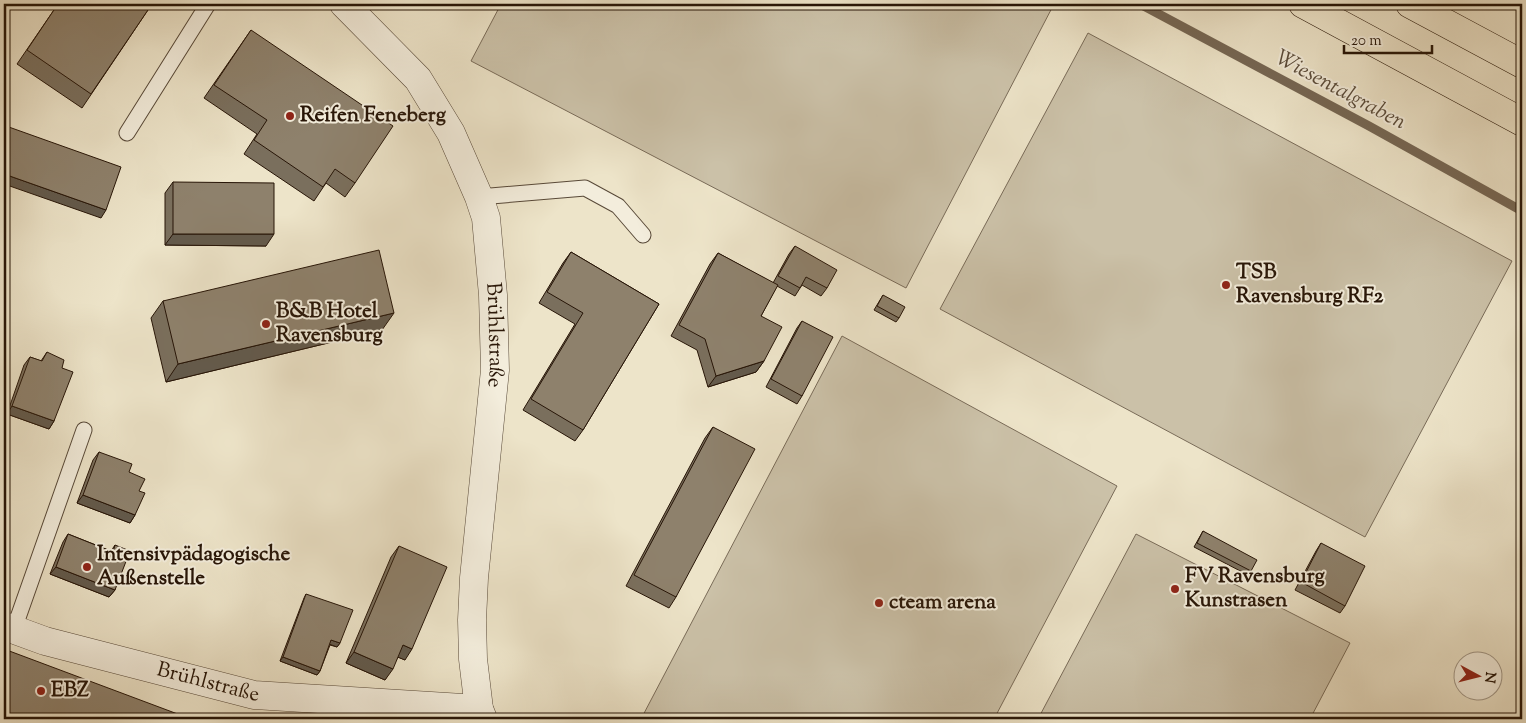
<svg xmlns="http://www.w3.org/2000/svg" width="1526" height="723" font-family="'Sorts Mill Goudy',serif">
<rect width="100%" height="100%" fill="#ede4c9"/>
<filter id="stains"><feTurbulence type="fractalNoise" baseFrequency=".004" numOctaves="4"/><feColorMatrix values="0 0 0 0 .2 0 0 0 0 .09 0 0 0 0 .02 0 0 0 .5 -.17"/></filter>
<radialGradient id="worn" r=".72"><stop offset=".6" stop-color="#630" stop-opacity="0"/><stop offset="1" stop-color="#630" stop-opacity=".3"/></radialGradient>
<g fill="#cbc1a8" stroke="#796b58">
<path d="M 501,4 L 1054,4 L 906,288 L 471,61 Z"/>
<path d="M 1088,33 L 1512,261 L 1365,537 L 940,309 Z"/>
<path d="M 842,336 L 1117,486 L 994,719 L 641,719 Z"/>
<path d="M 1136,534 L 1350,643 L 1310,719 L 1038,719 Z"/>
</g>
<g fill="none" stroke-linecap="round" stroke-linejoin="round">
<path stroke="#766754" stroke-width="9" d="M 1140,4 L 1369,126 L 1522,211"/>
<g stroke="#584938" stroke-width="17">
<g id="lane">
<path d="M 127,133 L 208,4"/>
<path d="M 479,197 L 585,188 L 618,206 L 643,235"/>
<path d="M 14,629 L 84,430"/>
</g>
</g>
<g stroke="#584938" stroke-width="29">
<g id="street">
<path id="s1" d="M 344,4 L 418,79 L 451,133 L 479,197 L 486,218 L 493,295 L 495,370 L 474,578 L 472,620 L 473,659 L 479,709 L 483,719"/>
<path id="s2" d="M 4,626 L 45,641 L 254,695 L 479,709"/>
</g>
</g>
<g stroke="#271507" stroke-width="29">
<g id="highway">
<path d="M 1303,4 L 1522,122"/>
<path d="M 1410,4 L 1522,64"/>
</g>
</g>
<use href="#lane" stroke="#f3eddc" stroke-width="15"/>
<use href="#street" stroke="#f3eddc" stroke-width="28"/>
<use href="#highway" stroke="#ede4c9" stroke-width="28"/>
</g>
<g fill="#7a6f5d" stroke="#271507">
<path d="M 58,4 L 152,4 L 82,108 L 17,64 Z"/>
<path d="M 251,30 L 355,183 L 345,197 L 326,183 L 314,201 L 244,154 L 257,134 L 204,98 Z"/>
<path d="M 173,182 L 266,246 L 165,245 L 165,193 Z"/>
<path d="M 795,246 L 827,288 L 821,296 L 802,285 L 795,296 L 777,286 L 761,316 L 764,361 L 756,372 L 708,387 L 697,350 L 671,336 L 710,264 L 718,253 L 773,283 L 789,254 Z"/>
<path d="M 571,252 L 659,304 L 583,430 L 575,441 L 523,410 L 575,324 L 539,303 L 563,263 Z"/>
<path d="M 883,295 L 899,318 L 896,322 L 874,310 Z"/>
<path d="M 163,301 L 382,330 L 166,382 L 151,318 Z"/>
<path d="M 802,321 L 802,396 L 797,404 L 766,387 L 797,328 Z"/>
<path d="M 47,352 L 62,368 L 54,421 L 49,429 L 7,414 L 24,365 L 30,357 L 41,361 Z"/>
<path d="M 713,427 L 676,597 L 669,608 L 626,586 L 705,438 Z"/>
<path d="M 99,452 L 129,472 L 135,515 L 130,523 L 77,503 L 93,460 Z"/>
<path d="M 1203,531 L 1251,571 L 1248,575 L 1194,547 Z"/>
<path d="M 68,534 L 111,551 L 115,545 L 115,590 L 109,597 L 50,574 L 63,542 Z"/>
<path d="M 1321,543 L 1345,606 L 1340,613 L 1295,590 L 1316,551 Z"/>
<path d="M 399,546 L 405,660 L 398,657 L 385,680 L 346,663 L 391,557 Z"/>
<path d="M 306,594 L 340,643 L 337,647 L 330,645 L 320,671 L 317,675 L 280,661 L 304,598 Z"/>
</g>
<g fill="#635a4c" stroke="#271507">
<path d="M 4,174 L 106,210 L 101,218 L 4,184 Z"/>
<path d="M 173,234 L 274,234 L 266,246 L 165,245 Z"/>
<path d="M 394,313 L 382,330 L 166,382 L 178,364 Z"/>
<path d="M 764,361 L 756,372 L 708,387 L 716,376 Z"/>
<path d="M 12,406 L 54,421 L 49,429 L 7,414 Z"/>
<path d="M 83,495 L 135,515 L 130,523 L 77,503 Z"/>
<path d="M 56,567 L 115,590 L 109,597 L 50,574 Z"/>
<path d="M 331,640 L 340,643 L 337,647 L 329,644 Z"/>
<path d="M 403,645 L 412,649 L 405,660 L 395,656 Z"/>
<path d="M 354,652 L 393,669 L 385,680 L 346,663 Z"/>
<path d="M 283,657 L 320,671 L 317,675 L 280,661 Z"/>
</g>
<g fill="#8e816c" stroke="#271507">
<path d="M 58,4 L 152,4 L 91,94 L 27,50 Z"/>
<path d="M 251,30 L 393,126 L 355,183 L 335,169 L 323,187 L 254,140 L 267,120 L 214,85 Z"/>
<path d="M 6,126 L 121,167 L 106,210 L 4,174 L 4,133 Z"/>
<path d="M 173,182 L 274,183 L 274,234 L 173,234 Z"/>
<path d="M 795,246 L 837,270 L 827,288 L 806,277 L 800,288 L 778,276 Z"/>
<path d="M 379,250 L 394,313 L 178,364 L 163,301 Z"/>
<path d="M 571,252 L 659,304 L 583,430 L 531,399 L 583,313 L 547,292 Z"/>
<path d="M 718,253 L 778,285 L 761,316 L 782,327 L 764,361 L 716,376 L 705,339 L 679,325 Z"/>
<path d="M 883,295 L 905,307 L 899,318 L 877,306 Z"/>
<path d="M 802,321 L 833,337 L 802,396 L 771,379 Z"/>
<path d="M 47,352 L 64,360 L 62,368 L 73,372 L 54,421 L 12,406 L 30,357 L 42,361 Z"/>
<path d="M 713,427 L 755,449 L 676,597 L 634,575 Z"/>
<path d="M 99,452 L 132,464 L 129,472 L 145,479 L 139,491 L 145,493 L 135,515 L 83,495 Z"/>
<path d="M 1203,531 L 1257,560 L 1251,571 L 1197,543 Z"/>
<path d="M 68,534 L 113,552 L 115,545 L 130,551 L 115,590 L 56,567 Z"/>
<path d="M 1321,543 L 1365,566 L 1345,606 L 1301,582 Z"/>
<path d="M 399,546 L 447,567 L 412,649 L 403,645 L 393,669 L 354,652 Z"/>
<path d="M 306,594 L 353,610 L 340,643 L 331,640 L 320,671 L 283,657 Z"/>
<path d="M 4,649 L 191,719 L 4,719 Z"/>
</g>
<g fill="#8f2418" stroke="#f3eddc" stroke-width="2">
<circle cx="290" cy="116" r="5"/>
<circle cx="1226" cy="285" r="5"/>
<circle cx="266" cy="324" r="5"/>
<circle cx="87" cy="567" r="5"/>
<circle cx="1175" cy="589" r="5"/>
<circle cx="879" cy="603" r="5"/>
<circle cx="41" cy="691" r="5"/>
</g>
<g text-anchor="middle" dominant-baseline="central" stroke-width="4" stroke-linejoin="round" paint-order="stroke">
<g font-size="21" font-weight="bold" fill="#271507" stroke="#f3eddc" text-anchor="start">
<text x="300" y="116">Reifen Feneberg</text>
<text x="1236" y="273">TSB<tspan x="1236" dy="24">Ravensburg RF2</tspan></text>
<text x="276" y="312">B&amp;B Hotel<tspan x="276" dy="24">Ravensburg</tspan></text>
<text x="97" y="555">Intensivpädagogische<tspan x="97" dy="24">Außenstelle</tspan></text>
<text x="1185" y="577">FV Ravensburg<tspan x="1185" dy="24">Kunstrasen</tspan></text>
<text x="889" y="603">cteam arena</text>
<text x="51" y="691">EBZ</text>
</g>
<g font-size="21" fill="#271507" stroke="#f3eddc">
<text stroke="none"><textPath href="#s1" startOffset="378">Brühlstraße</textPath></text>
<text stroke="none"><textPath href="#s2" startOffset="212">Brühlstraße</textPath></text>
</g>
<g font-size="22" font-style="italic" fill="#5b4c3a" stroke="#f3eddc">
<text transform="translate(1340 91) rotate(28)">Wiesentalgraben</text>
</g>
</g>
<rect width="1526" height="723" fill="none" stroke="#ede4c9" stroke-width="20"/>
<rect x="5" y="5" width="1516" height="713" fill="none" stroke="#271507" stroke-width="2.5"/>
<rect x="10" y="10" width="1506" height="703" fill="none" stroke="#271507"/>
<g transform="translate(1478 676) rotate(97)"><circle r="24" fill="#f3eddc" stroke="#a19787"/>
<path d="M0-4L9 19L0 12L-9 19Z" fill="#8f2418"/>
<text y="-8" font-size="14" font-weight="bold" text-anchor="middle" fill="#271507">N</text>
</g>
<path d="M1344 45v8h88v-8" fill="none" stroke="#271507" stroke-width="2.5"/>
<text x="1351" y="45" font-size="15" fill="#271507" stroke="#f3eddc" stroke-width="4" paint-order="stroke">20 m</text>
<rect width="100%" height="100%" filter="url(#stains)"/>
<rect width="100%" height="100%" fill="url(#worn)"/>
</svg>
